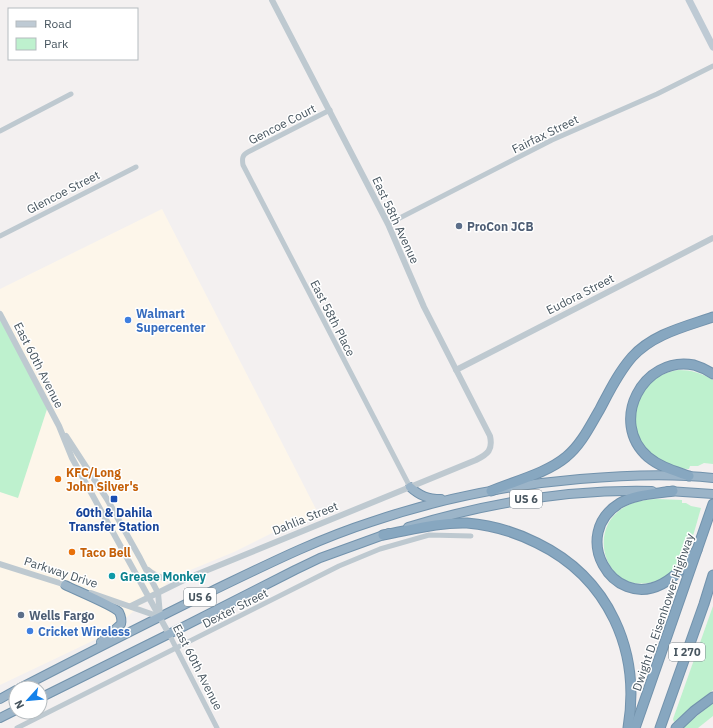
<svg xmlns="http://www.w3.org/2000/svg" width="713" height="728" font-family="'IBM Plex Sans',sans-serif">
<rect width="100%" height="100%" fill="#f3f0f0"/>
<path fill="#fdf6ea" d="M 162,209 L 320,517 L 276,531 L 234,552 L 176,576 L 105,635 L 0,685 L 0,492 L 18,497 L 48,406 L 0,309 L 0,289 Z"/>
<g fill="#bef1ce">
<path d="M 0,314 L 48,406 L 18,498 L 0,492 Z"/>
<path d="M 678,370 C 692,370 701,373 713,380 L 713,464 L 704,463 L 698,466 L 690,466 L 689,469 C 624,468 613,381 678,370 Z"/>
<path d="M 657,499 L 682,500 L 682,503 L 686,503 L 691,506 L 701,508 C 695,528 690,553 676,570 C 669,577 662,580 652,582 C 598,597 576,501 657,499 Z"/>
<path d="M 713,606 L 713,690 L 674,722 L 673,719 Z"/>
<path d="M 713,703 L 713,716 L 698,728 L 682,728 Z"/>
</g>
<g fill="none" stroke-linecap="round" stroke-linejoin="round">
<g stroke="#7292ac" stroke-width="10">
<g id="trunk">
<path d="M 410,487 C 420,496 428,499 441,499"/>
<path d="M 668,491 L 713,494"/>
<path d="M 408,527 C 487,503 569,489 652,491"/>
<path d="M 65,585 C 75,590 114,606 119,612 C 121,616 122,620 121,624 L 101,642"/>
<path d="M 20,688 C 84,655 147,623 212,591 C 264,566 315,540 371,522 C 438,499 509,485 580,479 C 625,475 669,473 713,478"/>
<path d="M 40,698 L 169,634 L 295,570 L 320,558 L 389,533"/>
<path d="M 0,699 L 16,690"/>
<path d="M 0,718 L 16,710"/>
</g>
</g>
<g stroke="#7292ac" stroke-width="11">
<g id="motorway">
<path d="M 689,476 C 675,471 660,467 648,457 C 608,422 643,355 694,365 C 701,367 707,370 713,374"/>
<path d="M 491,491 C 515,481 547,473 566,457 C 581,445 590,426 600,409 C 609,392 618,373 632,357 C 653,334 684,327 713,317"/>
<path d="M 673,491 C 655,494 635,494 620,503 C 569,534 612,610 662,584 C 677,576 687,563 697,550"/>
<path d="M 383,535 C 411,530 439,522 467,523 C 492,525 515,532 537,543 C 609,578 641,651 628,728"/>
<path d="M 635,728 L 713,504"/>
<path d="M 660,728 L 704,604 L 713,575"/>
<path d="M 676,728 L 694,711 L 713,697"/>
</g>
</g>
<g stroke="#bec9d0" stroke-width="5">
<path d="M 330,110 L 248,152 C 242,155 242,159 243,165 L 410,487"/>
<path d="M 0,131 L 71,94"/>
<path d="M 388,224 L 552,140 L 657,94 L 713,66"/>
<path d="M 0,236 L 136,167"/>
<path d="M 169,634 L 217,728"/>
<path d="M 17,728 L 339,566 L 380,549 L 429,535 L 471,536"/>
</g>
<g stroke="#bec9d0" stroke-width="6">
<path d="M 0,314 L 59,426 L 72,458 L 169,634"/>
<path d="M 456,370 L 713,238"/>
<path d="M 66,436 L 107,499 L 140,558 L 158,593 L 160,615"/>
<path d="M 0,564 L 69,586"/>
<path d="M 148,570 C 159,580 170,579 184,578"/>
<path d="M 91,593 L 160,617"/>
<path d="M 131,606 L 188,578 L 476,460 C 488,454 493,450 490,436 L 424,307 L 388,224 L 272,0"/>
</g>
<path stroke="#becad4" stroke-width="7" d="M 689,0 L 713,47"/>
<use href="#trunk" stroke="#9bb4c8" stroke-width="8"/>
<use href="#motorway" stroke="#87a7c0" stroke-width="9"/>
</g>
<g fill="#5c6f8a" stroke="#fff" stroke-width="1.5">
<circle cx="459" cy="226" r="4"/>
<circle cx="21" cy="615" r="4"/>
</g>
<g fill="#3f7fe0" stroke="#fff" stroke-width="1.5">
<circle cx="128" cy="320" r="4"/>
<circle cx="30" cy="631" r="4"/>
</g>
<g fill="#e8710a" stroke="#fff" stroke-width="1.5">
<circle cx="58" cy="479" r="4"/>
<circle cx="72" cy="552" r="4"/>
</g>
<rect fill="#1a4fb4" stroke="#fff" stroke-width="1.5" x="110" y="495" width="8" height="8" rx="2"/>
<circle fill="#0f9aa8" stroke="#fff" stroke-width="1.5" cx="112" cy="576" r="4"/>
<g text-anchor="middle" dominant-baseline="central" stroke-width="3" stroke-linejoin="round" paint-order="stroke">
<g fill="#fff" stroke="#7e888f" stroke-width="1">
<rect x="510" y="490" width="32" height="18" rx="3"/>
<rect x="184" y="588" width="32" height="18" rx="3"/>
<rect x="669" y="643" width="36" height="18" rx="3"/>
</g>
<g font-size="11" font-weight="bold" fill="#47555f">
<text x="526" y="499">US 6</text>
<text x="200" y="597">US 6</text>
<text x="687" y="652">I 270</text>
</g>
<g font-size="12" fill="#47555f" stroke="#fff">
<text transform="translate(282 124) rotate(-27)">Gencoe Court</text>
<text transform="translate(545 134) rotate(-26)">Fairfax Street</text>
<text transform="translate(63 192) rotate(-27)">Glencoe Street</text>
<text transform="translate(396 220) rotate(65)">East 58th Avenue</text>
<text transform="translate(580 294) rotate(-27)">Eudora Street</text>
<text transform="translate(333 318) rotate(63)">East 58th Place</text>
<text transform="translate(39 365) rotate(63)">East 60th Avenue</text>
<text transform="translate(305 518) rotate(-22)">Dahlia Street</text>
<text transform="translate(61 572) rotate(18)">Parkway Drive</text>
<text transform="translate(235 608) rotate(-27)">Dexter Street</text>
<text transform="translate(663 612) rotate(-71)">Dwight D. Eisenhower Highway</text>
<text transform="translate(198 667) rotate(63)">East 60th Avenue</text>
</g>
<g font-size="12" font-weight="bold" fill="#4e5e75" stroke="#fff" text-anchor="start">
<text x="467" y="226">ProCon JCB</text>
<text x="29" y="615">Wells Fargo</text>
</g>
<g font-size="12" font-weight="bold" fill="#366cbe" stroke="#fff" text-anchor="start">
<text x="136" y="313">Walmart<tspan x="136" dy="14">Supercenter</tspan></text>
<text x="38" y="631">Cricket Wireless</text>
</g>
<g font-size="12" font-weight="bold" fill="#c56008" stroke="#fff" text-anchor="start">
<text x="66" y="472">KFC/Long<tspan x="66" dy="14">John Silver's</tspan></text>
<text x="80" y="552">Taco Bell</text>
</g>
<g font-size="12" font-weight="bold" fill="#164399" stroke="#fff">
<text x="114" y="512">60th &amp; Dahila<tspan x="114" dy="14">Transfer Station</tspan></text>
</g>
<g font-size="12" font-weight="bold" fill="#0d838f" stroke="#fff" text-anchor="start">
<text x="120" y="576">Grease Monkey</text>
</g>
</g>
<rect x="8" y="8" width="130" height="52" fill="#ffffff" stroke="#b5bbbf"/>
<rect x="16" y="21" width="20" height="6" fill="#becad4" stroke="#b5bbbf"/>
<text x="44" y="28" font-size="12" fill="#47555f">Road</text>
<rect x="16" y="38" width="20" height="12" fill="#bef1ce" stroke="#b5bbbf"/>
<text x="44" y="48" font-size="12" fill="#47555f">Park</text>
<g transform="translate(28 700) rotate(243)"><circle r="19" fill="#ffffff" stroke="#b5bbbf"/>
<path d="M0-3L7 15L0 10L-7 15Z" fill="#1381ea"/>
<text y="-6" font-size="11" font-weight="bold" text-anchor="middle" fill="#47555f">N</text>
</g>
</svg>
